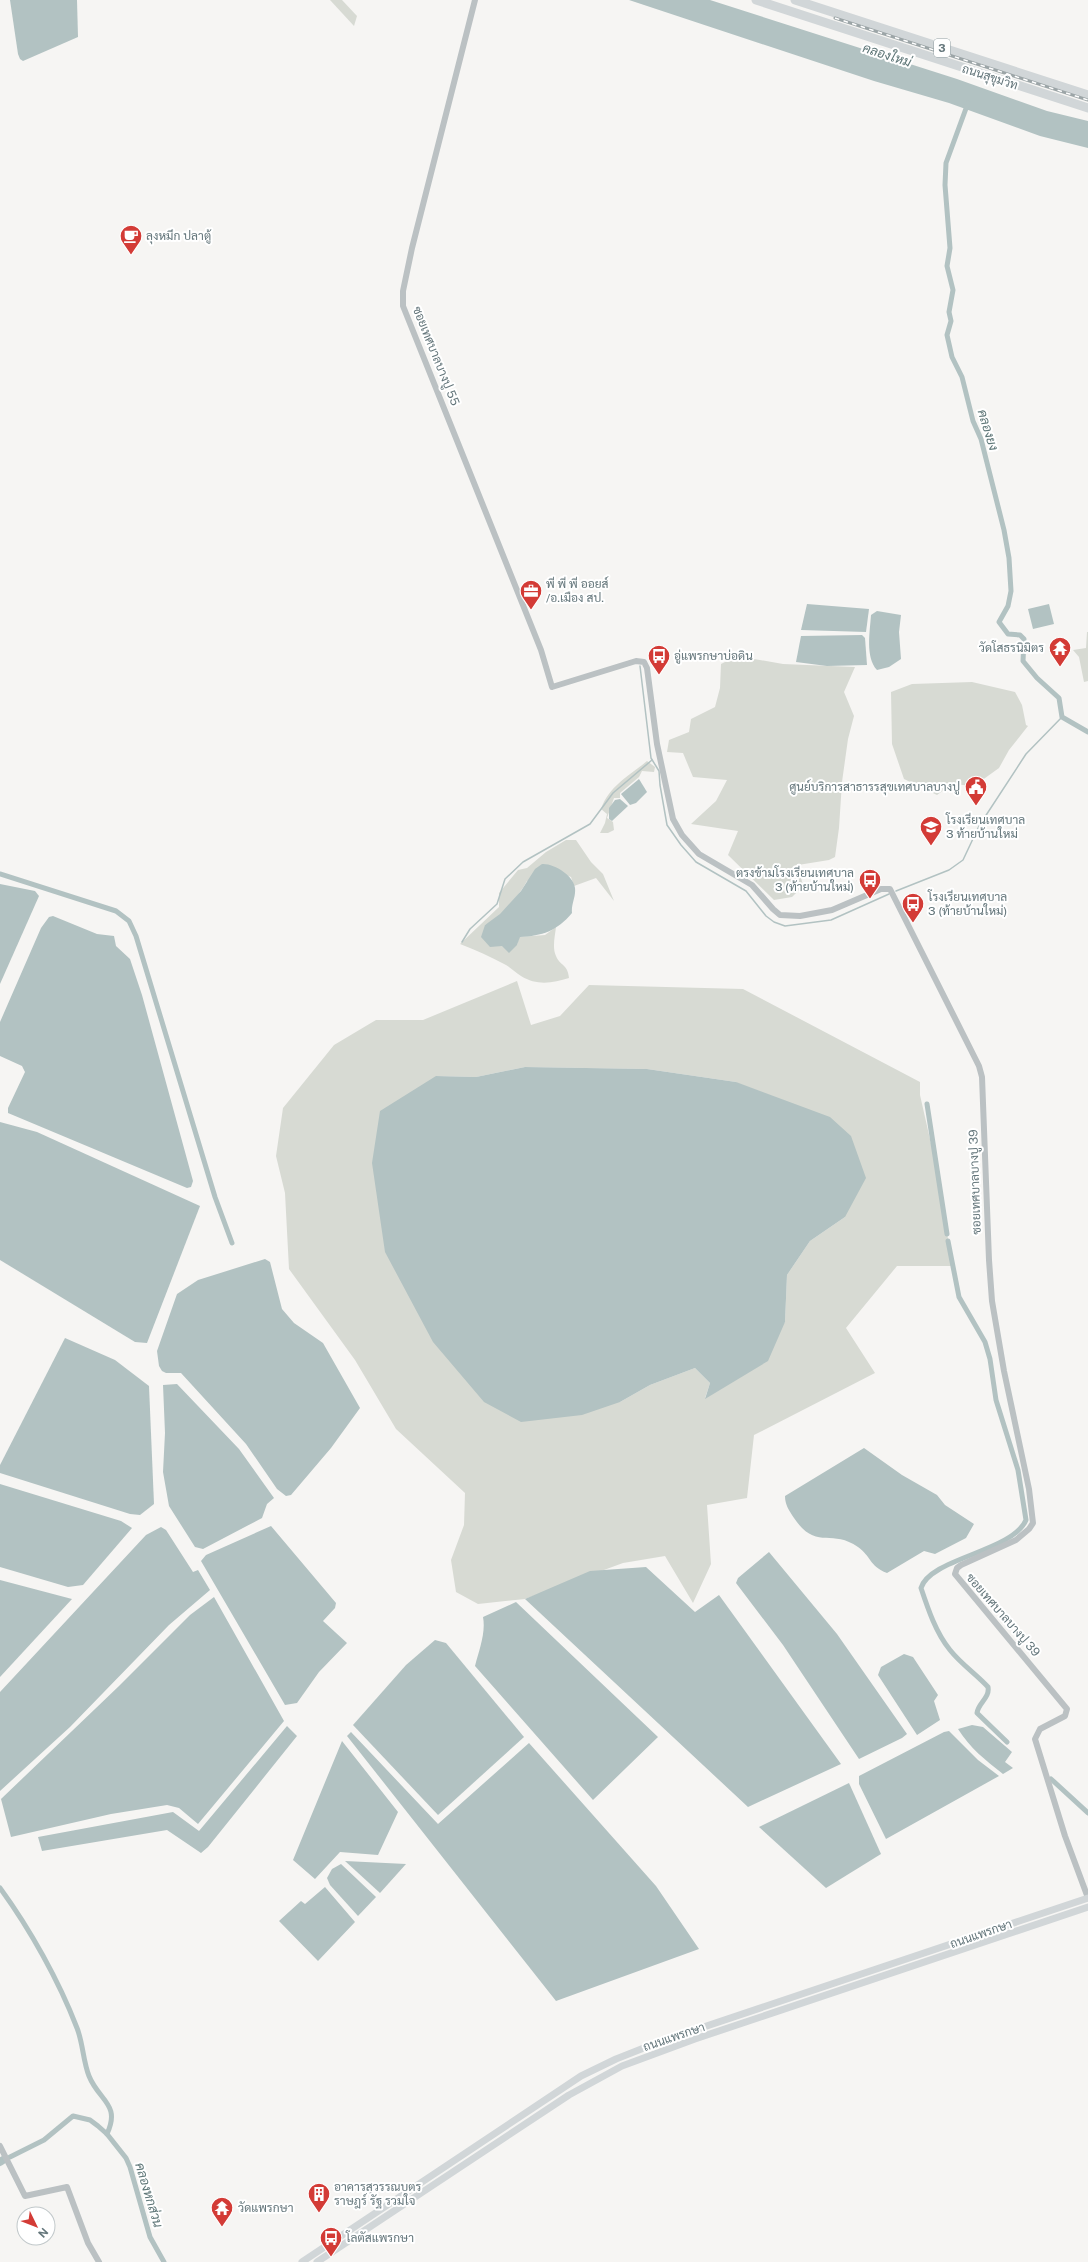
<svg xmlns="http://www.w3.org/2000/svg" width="1088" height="2262" font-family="'Public Sans',Sarabun,sans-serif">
<rect width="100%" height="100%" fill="#f6f5f3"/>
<g fill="#d7dad3" fill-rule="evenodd">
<path d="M 330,0 L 342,0 L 357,16 L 354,26 Z"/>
<path d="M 1087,632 L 1088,632 L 1088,681 L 1084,682 L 1079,657 L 1073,650 L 1086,648 Z"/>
<path d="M 737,656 L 783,664 L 855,667 L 844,692 L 854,716 L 848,739 L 842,782 L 839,828 L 835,857 L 829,860 L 798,865 L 803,886 L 792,897 L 774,900 L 728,855 L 738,831 L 691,824 L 716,801 L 727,780 L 693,777 L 683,753 L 667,752 L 669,740 L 689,732 L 691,719 L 715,707 L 720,688 L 721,664 Z"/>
<path d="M 972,682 L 1015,692 L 1022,705 L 1026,725 L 1028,726 L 1009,750 L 999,768 L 974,786 L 952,784 L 937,795 L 904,779 L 892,744 L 891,692 L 912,684 Z"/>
<path d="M 647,761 L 655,767 L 654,772 L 642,771 L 639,777 L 620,793 L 620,798 L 614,798 L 607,818 L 613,822 L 614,830 L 608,833 L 600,833 L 605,823 L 607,814 L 601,809 C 609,786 629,776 647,761 Z"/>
<path d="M 566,840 L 576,840 L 591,862 L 603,874 L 614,901 L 596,878 L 574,886 L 571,877 L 566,875 L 527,881 C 518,897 502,917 485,925 L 502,946 L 517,945 L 519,937 L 545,935 L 556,927 C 555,936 552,948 556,956 C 560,966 568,964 569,978 C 553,983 537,986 521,976 C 516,973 511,968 506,965 C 491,957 476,950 460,944 L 499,907 L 499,893 L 518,870 L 527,868 L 546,852 Z"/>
<path d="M 517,981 L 531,1025 L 560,1016 L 589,985 L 743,989 L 920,1082 L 920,1095 L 939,1179 L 952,1266 L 897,1266 L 846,1328 L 875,1373 L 754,1435 L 747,1498 L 707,1505 L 711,1564 L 693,1603 L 665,1556 L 623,1563 L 525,1599 L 478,1604 L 456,1592 L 451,1560 L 464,1525 L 465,1493 L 396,1429 L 355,1360 L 289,1269 L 285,1193 L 276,1156 L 283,1108 L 334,1045 L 376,1020 L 423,1020 ZM 525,1067 L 647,1069 L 736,1082 L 845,1217 L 810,1241 L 787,1275 L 785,1322 L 736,1379 L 705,1398 L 710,1383 L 695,1368 L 650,1385 L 620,1402 L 436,1076 L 476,1077 Z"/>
</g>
<g fill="#b2c2c2">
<path d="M 10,0 L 77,0 L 78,37 L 23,61 L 20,59 L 18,54 Z"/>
<path d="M 629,0 L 710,0 L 957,79 L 1047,111 L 1088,121 L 1088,148 L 1040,136 L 949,103 L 874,81 Z"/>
<path d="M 807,604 L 869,609 L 866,632 L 801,630 Z"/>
<path d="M 1049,604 L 1054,624 L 1033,629 L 1028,609 Z"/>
<path d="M 877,611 L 901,615 L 899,632 L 901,659 L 889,667 L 877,670 C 865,657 870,631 871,615 Z"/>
<path d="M 862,635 L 865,638 L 867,665 L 827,666 L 796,662 L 801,636 Z"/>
<path d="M 639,779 L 647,792 L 636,803 L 630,805 L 621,794 Z"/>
<path d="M 620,799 L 628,806 L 612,821 L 609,819 L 609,808 L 615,800 Z"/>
<path d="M 542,864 C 554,863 574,876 575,888 C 576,897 571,904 572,913 C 557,931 542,936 520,937 L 517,945 L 509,953 L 502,946 L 490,947 L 481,937 L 485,925 L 500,914 L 521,891 L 535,869 Z"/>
<path d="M 0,884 L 35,891 L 39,896 L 0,984 Z"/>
<path d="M 53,916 L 97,934 L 114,936 L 116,946 L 130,959 L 142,995 L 193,1181 L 191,1187 L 187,1188 L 8,1113 L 8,1108 L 25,1072 L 22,1066 L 0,1056 L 0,1022 L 41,928 L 49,917 Z"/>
<path d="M 525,1067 L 647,1069 L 736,1082 L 830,1117 L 851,1136 L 866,1178 L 845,1217 L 810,1241 L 787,1275 L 785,1322 L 768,1361 L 705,1399 L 710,1383 L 695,1368 L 650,1385 L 620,1402 L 582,1415 L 521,1422 L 484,1402 L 433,1342 L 385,1252 L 372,1163 L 380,1111 L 436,1076 L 476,1077 Z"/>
<path d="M 0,1122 L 37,1132 L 200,1206 L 147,1343 L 135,1342 L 0,1260 Z"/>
<path d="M 265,1259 L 270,1262 L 282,1309 L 294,1323 L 323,1343 L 360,1408 L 331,1448 L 291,1495 L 286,1496 L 277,1489 L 246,1444 L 181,1373 L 166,1373 L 162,1371 L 159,1366 L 157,1351 L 177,1294 L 198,1280 Z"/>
<path d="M 65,1338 L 115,1360 L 149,1386 L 154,1504 L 140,1515 L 130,1514 L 0,1473 L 0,1465 Z"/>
<path d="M 177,1384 L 239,1449 L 274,1498 L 267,1504 L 262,1518 L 203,1549 L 195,1547 L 169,1506 L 163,1472 L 165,1433 L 163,1385 Z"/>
<path d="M 864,1448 L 902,1475 L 937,1495 L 945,1505 L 974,1524 L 966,1538 L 935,1554 L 924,1551 L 887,1573 C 869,1566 871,1556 858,1547 C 831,1528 816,1551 794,1518 C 789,1510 785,1505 785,1496 Z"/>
<path d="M 0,1484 L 121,1521 L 132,1528 L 83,1585 L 68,1587 L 0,1567 Z"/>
<path d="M 271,1526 L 336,1603 L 335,1608 L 323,1621 L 347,1643 L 319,1672 L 297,1703 L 285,1705 L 201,1561 L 206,1555 Z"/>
<path d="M 161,1527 L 166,1530 L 193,1572 L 198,1570 L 210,1590 L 169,1625 L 70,1727 L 0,1791 L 0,1692 L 146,1535 Z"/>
<path d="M 769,1552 L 837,1634 L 907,1734 L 902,1738 L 859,1759 L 783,1645 L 736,1583 L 738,1578 Z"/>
<path d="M 646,1567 L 695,1612 L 719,1595 L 841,1764 L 748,1807 L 525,1599 L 590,1571 Z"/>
<path d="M 0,1580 L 72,1599 L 0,1677 Z"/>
<path d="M 214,1597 L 284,1721 L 198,1824 L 179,1808 L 167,1805 L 111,1814 L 11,1837 L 1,1799 L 119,1686 L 190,1615 Z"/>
<path d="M 516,1602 L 658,1737 L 593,1800 L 475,1666 C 479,1650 486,1633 483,1617 Z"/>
<path d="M 435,1640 L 446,1643 L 524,1737 L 438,1815 L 353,1725 L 406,1665 Z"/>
<path d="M 904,1654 L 913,1657 L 938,1695 L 934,1701 L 940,1720 L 917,1735 L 878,1675 L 881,1667 Z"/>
<path d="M 972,1725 L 983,1727 L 1012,1752 L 1005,1762 L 1013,1768 L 1003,1774 C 985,1760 970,1748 958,1729 Z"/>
<path d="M 287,1726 L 297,1736 L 208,1847 L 201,1853 L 167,1830 L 42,1851 L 38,1837 L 173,1812 L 199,1831 Z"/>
<path d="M 949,1731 L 978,1760 L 999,1776 L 886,1839 L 859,1784 L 859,1776 L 944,1732 Z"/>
<path d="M 351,1732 L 438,1824 L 529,1743 L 656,1886 L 699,1949 L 556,2001 L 347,1736 Z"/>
<path d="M 342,1741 L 398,1812 L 378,1855 L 340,1852 L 315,1879 L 293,1860 Z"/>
<path d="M 849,1783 L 881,1854 L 826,1888 L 759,1827 Z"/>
<path d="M 345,1861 L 406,1864 L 380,1893 Z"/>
<path d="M 341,1864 L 376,1897 L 358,1916 L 330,1885 L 327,1878 L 332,1869 Z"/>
<path d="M 325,1887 L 355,1922 L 318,1961 L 279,1921 L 301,1901 L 305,1904 Z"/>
</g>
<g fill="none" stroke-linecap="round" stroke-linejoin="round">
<g stroke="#b2c2c2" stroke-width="1.5">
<path d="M 640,666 L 651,758 L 659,771 L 660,785 L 667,825 L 681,845 L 696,862 L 746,891 L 766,916 L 774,922 L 785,926 L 831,920 L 889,894"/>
<path d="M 896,891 L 949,870 L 963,860 L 979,826 L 1026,754 L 1062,717"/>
<path d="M 462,942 L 470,929 L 497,904 L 505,879 L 523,862 L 590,824 L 613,793 L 652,760"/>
</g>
<g stroke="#b2c2c2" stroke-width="5">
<path d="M 968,103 L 946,163 L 945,185 L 950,248 L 947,266 L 953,290 L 949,312 L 951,321 L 947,335 L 952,357 L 962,377 L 973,421 L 981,439 L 1004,530 L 1009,558 L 1011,591 L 1008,606 L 999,622 L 1008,634 L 1020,635 L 1024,639 L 1023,661 L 1037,678 L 1059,698 L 1062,717 L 1088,732"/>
<path d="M 0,874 L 116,911 L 129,921 L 136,936 L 215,1197 L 232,1243"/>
<path d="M 927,1104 L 947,1234"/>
<path d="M 948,1241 L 959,1297 L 985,1342 L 990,1359 L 996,1400 L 1018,1470 L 1026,1520 C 1012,1552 930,1558 921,1588 C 928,1609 936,1633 950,1650 C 961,1664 976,1674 988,1687 C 990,1698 978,1703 977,1713 L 1007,1742"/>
<path d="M 1051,1779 L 1088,1813"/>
<path d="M 0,1888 C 30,1929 59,1981 77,2028 C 83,2043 83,2061 89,2076 C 99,2101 121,2104 107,2134"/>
<path d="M 10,2157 L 44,2140 L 73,2116 L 90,2120 L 98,2126 L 107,2134 L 126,2158 L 130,2167 L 150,2237 L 164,2262"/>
</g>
<path stroke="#b2c2c2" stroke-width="8" d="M 0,2162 L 3,2160"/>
<g stroke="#bbc1c3" stroke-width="6">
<path d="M 475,0 L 412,248 L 403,291 L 403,306 L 541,650 L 552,687 L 636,661 L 644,662 L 647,668 L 657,744 L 673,819 L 682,835 L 699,854 L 752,885 L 773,909 L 780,915 L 800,916 L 832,910 L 881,889 L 890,889 L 979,1066 L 982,1077 L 989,1260 L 992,1301 L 1004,1371 L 1029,1489 L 1033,1523 L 1029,1529 L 1016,1540 L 961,1565 L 957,1568 L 955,1574 L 1067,1709 L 1065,1716 L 1040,1729 L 1035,1739 L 1065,1836 L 1088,1898"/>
<path d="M 0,2146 L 25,2196 L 67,2187 L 88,2243 L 99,2262"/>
</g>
<g stroke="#d1d6d8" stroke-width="7">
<path d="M 302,2262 L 581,2076 L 616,2059 L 659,2042 L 1088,1898"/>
<path d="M 317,2262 L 569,2095 L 622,2066 L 695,2039 L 1088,1907"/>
</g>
<g stroke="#d1d6d8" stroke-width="9">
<path d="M 756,0 L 1088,108"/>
<path d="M 795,0 L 1088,95"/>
</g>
<g stroke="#9ca5a7" stroke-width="3">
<path id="rail" d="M 835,18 L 1088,100"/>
</g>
<use href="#rail" stroke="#fff" stroke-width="1.5" stroke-dasharray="4.5" stroke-linecap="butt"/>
</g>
<defs>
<g id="cafe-pin" transform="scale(1.15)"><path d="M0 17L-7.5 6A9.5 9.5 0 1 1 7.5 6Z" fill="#d33b36" stroke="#fff"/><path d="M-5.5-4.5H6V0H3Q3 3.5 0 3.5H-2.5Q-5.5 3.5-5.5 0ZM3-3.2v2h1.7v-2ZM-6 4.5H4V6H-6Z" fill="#fff"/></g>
<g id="office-pin" transform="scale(1.15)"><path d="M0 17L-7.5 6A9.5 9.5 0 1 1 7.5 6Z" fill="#d33b36" stroke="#fff"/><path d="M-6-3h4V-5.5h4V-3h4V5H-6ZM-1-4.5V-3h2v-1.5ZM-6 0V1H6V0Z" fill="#fff"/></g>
<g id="temple-pin" transform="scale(1.15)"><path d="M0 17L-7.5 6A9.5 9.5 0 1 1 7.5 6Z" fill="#d33b36" stroke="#fff"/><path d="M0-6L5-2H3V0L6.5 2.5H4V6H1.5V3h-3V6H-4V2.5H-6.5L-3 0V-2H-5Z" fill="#fff"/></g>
<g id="bus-pin" transform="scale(1.15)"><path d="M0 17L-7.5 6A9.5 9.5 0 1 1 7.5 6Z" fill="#d33b36" stroke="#fff"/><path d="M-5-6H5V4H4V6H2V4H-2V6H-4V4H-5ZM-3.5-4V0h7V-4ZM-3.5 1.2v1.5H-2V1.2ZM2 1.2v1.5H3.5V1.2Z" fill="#fff"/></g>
<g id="civic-pin" transform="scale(1.15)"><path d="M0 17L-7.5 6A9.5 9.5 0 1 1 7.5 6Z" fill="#d33b36" stroke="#fff"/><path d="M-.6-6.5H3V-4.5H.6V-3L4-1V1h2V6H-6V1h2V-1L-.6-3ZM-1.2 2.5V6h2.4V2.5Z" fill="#fff"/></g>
<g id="school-pin" transform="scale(1.15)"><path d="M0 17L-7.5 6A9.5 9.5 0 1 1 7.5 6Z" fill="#d33b36" stroke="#fff"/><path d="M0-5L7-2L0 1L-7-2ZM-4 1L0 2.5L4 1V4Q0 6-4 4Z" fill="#fff"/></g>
<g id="building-pin" transform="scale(1.15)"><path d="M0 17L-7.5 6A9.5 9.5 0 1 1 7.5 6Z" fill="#d33b36" stroke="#fff"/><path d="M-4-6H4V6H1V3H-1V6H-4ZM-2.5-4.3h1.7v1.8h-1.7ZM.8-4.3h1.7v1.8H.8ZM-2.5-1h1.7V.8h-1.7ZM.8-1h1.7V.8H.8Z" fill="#fff"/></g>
</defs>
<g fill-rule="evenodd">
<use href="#cafe-pin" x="131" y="236"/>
<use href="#office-pin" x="531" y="591"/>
<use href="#temple-pin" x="1060" y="648"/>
<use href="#bus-pin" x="659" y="656"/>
<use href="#civic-pin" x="976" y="787"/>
<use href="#school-pin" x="931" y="827"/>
<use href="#bus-pin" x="870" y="880"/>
<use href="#bus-pin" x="913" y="904"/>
<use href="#building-pin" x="319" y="2194"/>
<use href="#temple-pin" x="222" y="2208"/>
<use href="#bus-pin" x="331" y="2238"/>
</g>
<g text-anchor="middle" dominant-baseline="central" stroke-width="4" stroke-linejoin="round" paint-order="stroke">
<rect fill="#fff" stroke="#929fa3" stroke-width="1" x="934" y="39" width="16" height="18" rx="3"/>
<g font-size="11" font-weight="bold" fill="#64767b">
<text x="942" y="48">3</text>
</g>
<g font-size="12" fill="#64767b" stroke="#fff">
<text transform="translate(990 77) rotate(18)">ถนนสุขุมวิท</text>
<text transform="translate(436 356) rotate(68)">ซอยเทศบาลบางปู 55</text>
<text transform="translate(975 1182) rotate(-92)">ซอยเทศบาลบางปู 39</text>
<text transform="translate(1003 1615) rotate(49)">ซอยเทศบาลบางปู 39</text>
<text transform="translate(981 1934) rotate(-19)">ถนนแพรกษา</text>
<text transform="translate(674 2037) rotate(-19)">ถนนแพรกษา</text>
</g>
<g font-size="12" fill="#64767b" stroke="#fff" text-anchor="start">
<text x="146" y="236">ลุงหมึก ปลาตู้</text>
<text x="546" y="584">พี พี พี ออยส์<tspan x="546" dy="14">/อ.เมือง สป.</tspan></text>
<text x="1044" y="648" text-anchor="end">วัดโสธรนิมิตร</text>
<text x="674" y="656">อู่แพรกษาบ่อดิน</text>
<text x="960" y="787" text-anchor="end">ศูนย์บริการสาธารรสุขเทศบาลบางปู</text>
<text x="946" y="820">โรงเรียนเทศบาล<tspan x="946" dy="14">3 ท้ายบ้านใหม่</tspan></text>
<text x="854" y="873" text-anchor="end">ตรงข้ามโรงเรียนเทศบาล<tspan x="854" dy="14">3 (ท้ายบ้านใหม่)</tspan></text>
<text x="928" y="897">โรงเรียนเทศบาล<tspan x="928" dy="14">3 (ท้ายบ้านใหม่)</tspan></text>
<text x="334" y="2187">อาคารสุวรรณบุตร<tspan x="334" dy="14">ราษฎร์ รัฐ รวมใจ</tspan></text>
<text x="238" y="2208">วัดแพรกษา</text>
<text x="346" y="2238">โลตัสแพรกษา</text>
</g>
<g font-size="13" font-style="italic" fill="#5e7677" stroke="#fff">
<text transform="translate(887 55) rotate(18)">คลองใหม่</text>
<text transform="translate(988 430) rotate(73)">คลองยง</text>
<text transform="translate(149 2195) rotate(73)">คลองหกส่วน</text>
</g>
</g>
<g transform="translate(36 2226) rotate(133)"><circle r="19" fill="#ffffff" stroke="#c1c8ca"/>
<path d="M0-3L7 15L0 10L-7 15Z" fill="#d33b36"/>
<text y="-6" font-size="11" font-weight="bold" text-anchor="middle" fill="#64767b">N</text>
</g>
</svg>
